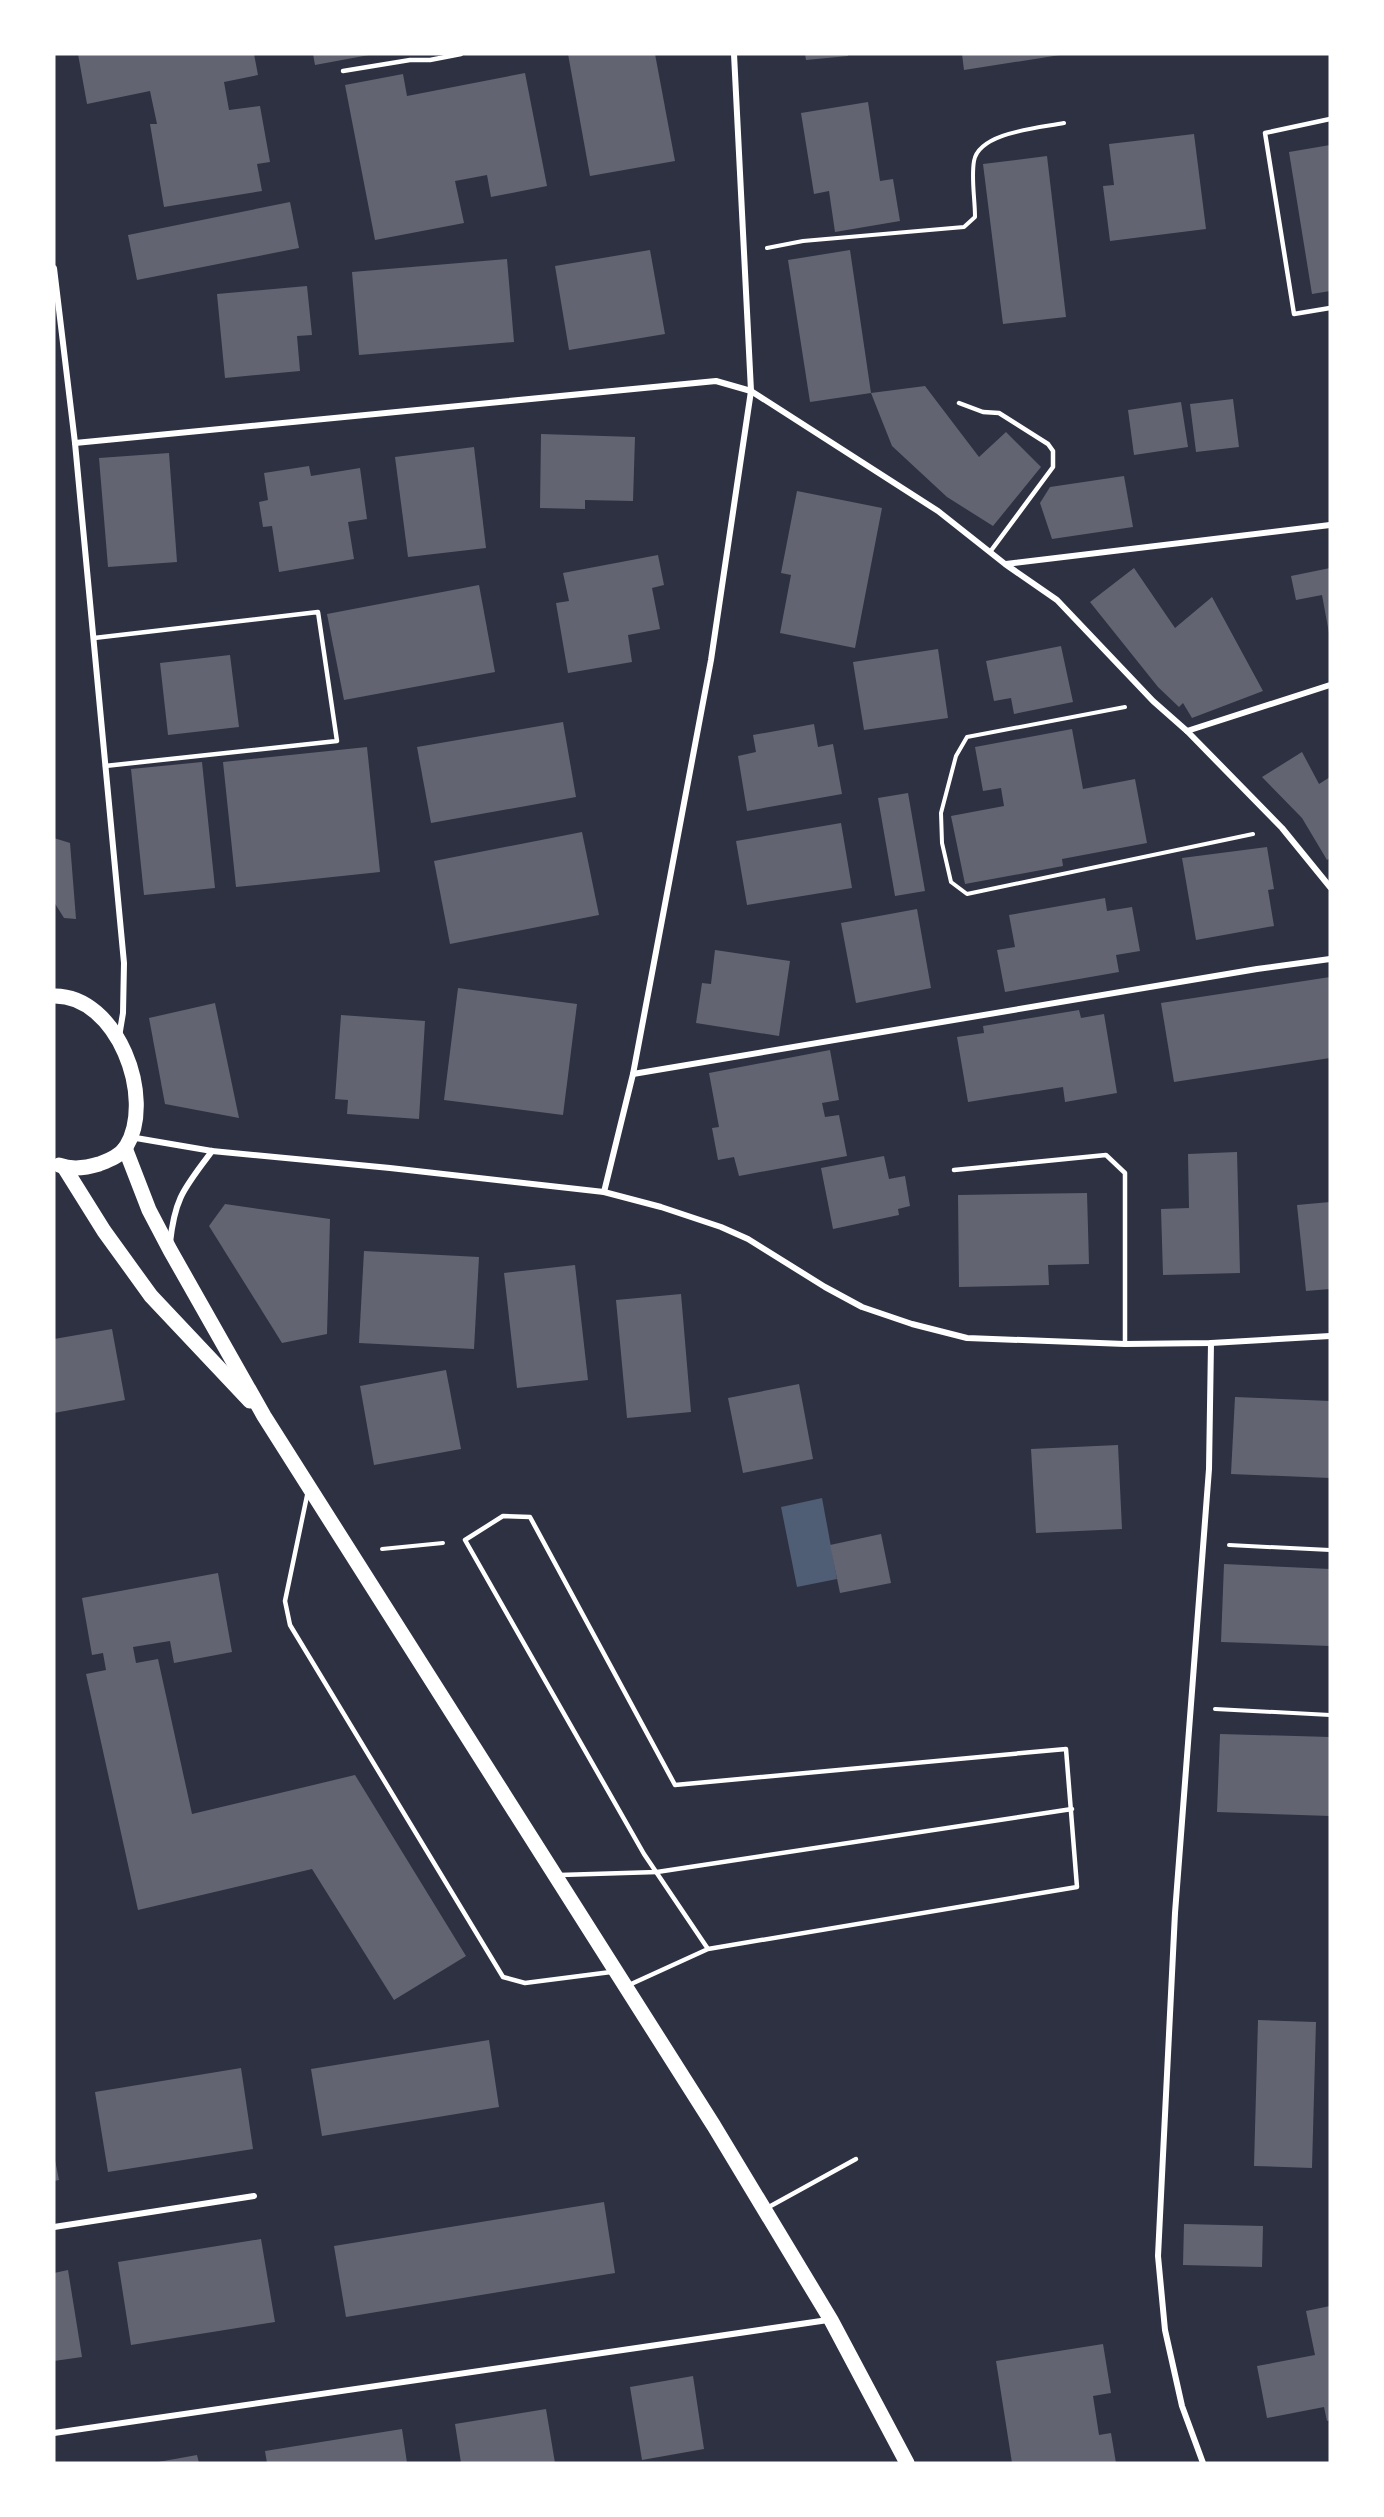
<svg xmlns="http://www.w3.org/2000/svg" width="1384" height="2517" font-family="'Titillium Web',sans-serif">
<rect width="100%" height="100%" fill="#2d3142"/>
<path fill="#4f5d75" d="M 822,1498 L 837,1579 L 797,1587 L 781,1507 Z"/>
<g fill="#626471">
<path d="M 78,54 L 254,54 L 258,75 L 224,82 L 229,110 L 260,106 L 270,162 L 257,164 L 262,191 L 164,207 L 150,124 L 157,124 L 150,91 L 87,104 Z"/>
<path d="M 313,54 L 369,54 L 369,55 L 315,65 Z"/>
<path d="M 568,54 L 655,54 L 675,161 L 590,176 Z"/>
<path d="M 805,54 L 848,54 L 848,56 L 806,60 Z"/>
<path d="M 962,54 L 1060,54 L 1060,55 L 964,70 Z"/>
<path d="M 525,73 L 547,186 L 491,197 L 487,175 L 455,181 L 464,223 L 375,240 L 345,85 L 403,74 L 407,96 Z"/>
<path d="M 868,102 L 880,181 L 893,179 L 900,221 L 835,232 L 829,191 L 814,194 L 801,113 Z"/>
<path d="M 1194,134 L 1206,229 L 1110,241 L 1103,186 L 1114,185 L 1109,144 Z"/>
<path d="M 1330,145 L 1330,291 L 1312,294 L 1289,152 Z"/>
<path d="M 1047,156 L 1066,317 L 1003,324 L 983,164 Z"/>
<path d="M 290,202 L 299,248 L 137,280 L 128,235 Z"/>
<path d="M 650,250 L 665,334 L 569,350 L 555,266 Z"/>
<path d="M 850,250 L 871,393 L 810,402 L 788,260 Z"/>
<path d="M 507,259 L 514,342 L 359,355 L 352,272 Z"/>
<path d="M 307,286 L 312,335 L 297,336 L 300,371 L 225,378 L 217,294 Z"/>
<path d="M 925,386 L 979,457 L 1006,432 L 1041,467 L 993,526 L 947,497 L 892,446 L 871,393 Z"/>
<path d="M 1233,399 L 1239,447 L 1196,452 L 1190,404 Z"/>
<path d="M 1181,402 L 1188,447 L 1134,455 L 1128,410 Z"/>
<path d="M 541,434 L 635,437 L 633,501 L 585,500 L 585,509 L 540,508 Z"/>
<path d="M 474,447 L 486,548 L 408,557 L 395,457 Z"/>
<path d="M 169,453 L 177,562 L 108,567 L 99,458 Z"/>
<path d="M 309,466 L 311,476 L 360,468 L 367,519 L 348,522 L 354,559 L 279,572 L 272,526 L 263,527 L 259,502 L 268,500 L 264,473 Z"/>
<path d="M 1124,476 L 1133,527 L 1052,539 L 1040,503 L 1050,487 Z"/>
<path d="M 797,491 L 882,508 L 855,648 L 780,633 L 791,575 L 781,573 Z"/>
<path d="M 658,555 L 664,585 L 652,588 L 660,629 L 628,635 L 632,662 L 568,673 L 556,603 L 569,601 L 563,573 Z"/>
<path d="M 1134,568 L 1175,628 L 1212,597 L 1263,691 L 1192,718 L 1183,703 L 1179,707 L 1158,687 L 1090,602 Z"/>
<path d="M 1330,568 L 1330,632 L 1329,633 L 1322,595 L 1296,600 L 1291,576 Z"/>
<path d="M 479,585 L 495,672 L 344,700 L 327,614 Z"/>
<path d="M 1061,646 L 1073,702 L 1014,714 L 1011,698 L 994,701 L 986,661 Z"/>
<path d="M 938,649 L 948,718 L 864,730 L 853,662 Z"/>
<path d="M 230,655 L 239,727 L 168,735 L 160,663 Z"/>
<path d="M 563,722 L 576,797 L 431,823 L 417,747 Z"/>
<path d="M 814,724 L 818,747 L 833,744 L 842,794 L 747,811 L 738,756 L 756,752 L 753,735 Z"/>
<path d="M 1072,729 L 1083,789 L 1135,779 L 1147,843 L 1062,859 L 1063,866 L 965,884 L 951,816 L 1004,806 L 1001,788 L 983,791 L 975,747 Z"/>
<path d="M 367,747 L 380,872 L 236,887 L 223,762 Z"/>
<path d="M 1302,752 L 1319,784 L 1330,777 L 1330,858 L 1327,860 L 1302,818 L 1262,777 Z"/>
<path d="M 202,762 L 215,888 L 144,895 L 131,769 Z"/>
<path d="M 908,793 L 925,891 L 895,896 L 878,798 Z"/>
<path d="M 841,823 L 852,888 L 747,905 L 736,841 Z"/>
<path d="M 582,832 L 599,915 L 450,944 L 434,861 Z"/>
<path d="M 54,838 L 70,843 L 76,919 L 64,918 L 54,902 Z"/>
<path d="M 1267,847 L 1274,889 L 1268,890 L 1274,926 L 1196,940 L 1182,858 Z"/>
<path d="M 1105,898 L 1107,911 L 1132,907 L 1140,951 L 1116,955 L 1119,972 L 1005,992 L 997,950 L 1015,947 L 1009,915 Z"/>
<path d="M 917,909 L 931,988 L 856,1003 L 841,923 Z"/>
<path d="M 715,950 L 790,961 L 779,1036 L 696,1023 L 702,983 L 711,984 Z"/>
<path d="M 1330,977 L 1330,1058 L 1174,1082 L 1161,1003 Z"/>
<path d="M 458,988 L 577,1004 L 563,1115 L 444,1100 Z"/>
<path d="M 215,1003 L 239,1118 L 165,1104 L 149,1018 Z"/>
<path d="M 1079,1010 L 1081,1018 L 1104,1014 L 1117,1093 L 1065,1102 L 1063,1087 L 968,1102 L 957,1037 L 984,1033 L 983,1026 Z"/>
<path d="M 341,1015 L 425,1021 L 419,1119 L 347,1114 L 348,1100 L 335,1099 Z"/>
<path d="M 830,1050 L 839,1100 L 822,1103 L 825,1117 L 839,1115 L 847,1156 L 739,1176 L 734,1157 L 718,1160 L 712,1128 L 719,1127 L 709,1073 Z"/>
<path d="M 1237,1152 L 1240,1273 L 1163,1275 L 1161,1209 L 1189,1208 L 1188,1154 Z"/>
<path d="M 884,1156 L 889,1179 L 905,1176 L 910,1206 L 898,1209 L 899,1215 L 833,1229 L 821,1168 Z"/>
<path d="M 1087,1193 L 1089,1264 L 1048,1265 L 1049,1285 L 959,1287 L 958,1195 Z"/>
<path d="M 1330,1202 L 1330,1289 L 1306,1291 L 1297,1205 Z"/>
<path d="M 225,1204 L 330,1219 L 327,1334 L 282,1343 L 209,1226 Z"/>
<path d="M 364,1251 L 479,1257 L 474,1349 L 359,1343 Z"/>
<path d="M 575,1265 L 588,1380 L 517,1388 L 504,1273 Z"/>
<path d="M 681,1294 L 691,1412 L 627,1418 L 616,1300 Z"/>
<path d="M 112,1329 L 125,1400 L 54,1413 L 54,1339 Z"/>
<path d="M 446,1370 L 461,1449 L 374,1465 L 360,1386 Z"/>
<path d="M 799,1384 L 813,1459 L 743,1473 L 728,1398 Z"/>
<path d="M 1235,1397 L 1330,1401 L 1330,1478 L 1231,1474 Z"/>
<path d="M 1118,1445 L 1122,1529 L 1036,1533 L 1031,1449 Z"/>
<path d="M 881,1534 L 891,1583 L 840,1593 L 830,1545 Z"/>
<path d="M 1224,1564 L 1330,1569 L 1330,1646 L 1221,1642 Z"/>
<path d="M 218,1573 L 232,1652 L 174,1663 L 170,1641 L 133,1647 L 136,1663 L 158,1659 L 192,1814 L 355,1775 L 466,1956 L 394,2000 L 312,1869 L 138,1910 L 86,1674 L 106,1670 L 103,1653 L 92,1655 L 82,1598 Z"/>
<path d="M 1220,1734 L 1330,1737 L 1330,1816 L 1217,1812 Z"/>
<path d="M 1258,2020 L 1316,2022 L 1312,2168 L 1254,2166 Z"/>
<path d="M 489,2040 L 499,2107 L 322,2136 L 311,2069 Z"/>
<path d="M 241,2068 L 253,2149 L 108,2172 L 95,2092 Z"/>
<path d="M 54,2155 L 59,2180 L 54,2181 Z"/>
<path d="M 604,2202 L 615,2273 L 346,2317 L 334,2246 Z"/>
<path d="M 1184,2224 L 1263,2226 L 1262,2267 L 1183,2265 Z"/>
<path d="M 261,2239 L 275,2322 L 131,2345 L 118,2262 Z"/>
<path d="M 68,2270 L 82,2357 L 54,2361 L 54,2273 Z"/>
<path d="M 1330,2306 L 1330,2420 L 1327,2421 L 1324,2407 L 1267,2418 L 1257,2366 L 1315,2355 L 1306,2311 Z"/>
<path d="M 1103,2344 L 1111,2393 L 1093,2396 L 1099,2435 L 1111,2433 L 1116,2463 L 1012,2463 L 996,2361 Z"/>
<path d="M 693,2376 L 704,2449 L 642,2460 L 630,2387 Z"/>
<path d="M 546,2409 L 555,2463 L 461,2463 L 455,2424 Z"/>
<path d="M 402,2429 L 407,2463 L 267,2463 L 265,2451 Z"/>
<path d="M 197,2455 L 199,2463 L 158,2463 L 158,2462 Z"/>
</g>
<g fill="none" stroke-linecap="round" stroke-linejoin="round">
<g stroke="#fff" stroke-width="4">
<path d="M 767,248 L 803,241 L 964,227 L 975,217 C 975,199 971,178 974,161 C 979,132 1040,128 1064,123"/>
<path d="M 1125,707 L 967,737 L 956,756 L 941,813 L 942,843 L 951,882 L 967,894 L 1253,834"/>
<path d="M 1229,1545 L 1330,1550"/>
<path d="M 382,1549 L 443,1543"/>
<path d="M 1215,1709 L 1330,1715"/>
</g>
<g stroke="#fff" stroke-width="4.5">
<path d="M 343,71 L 410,60 L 430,60 L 461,54"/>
<path d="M 1330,119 L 1265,133 L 1294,314 L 1330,308"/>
<path d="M 959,403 L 983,412 L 999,413 L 1048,444 L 1053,451 L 1053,467 L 990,552"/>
<path d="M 94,638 L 318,612 L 337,741 L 105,766"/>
<path d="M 954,1170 L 1106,1155 L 1125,1173 L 1125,1344"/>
<path d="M 308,1491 L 285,1601 L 290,1625 L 503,1977 L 525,1983 L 611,1972"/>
<path d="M 560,1875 L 657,1872 L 1072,1809"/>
<path d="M 629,1985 L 708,1949 L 1077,1887 L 1066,1749 L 675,1785 L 530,1517 L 503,1516 L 465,1540 L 644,1854 L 708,1949"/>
<path d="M 767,2208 L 856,2159"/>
</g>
<g stroke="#fff" stroke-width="6">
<path d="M 54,268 L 75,443 L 124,963 L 123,1013 L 119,1037"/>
<path d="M 75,443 L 716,381 L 751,391 L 938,511 L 1005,564 L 1057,600 L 1153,701 L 1187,731 L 1282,828 L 1330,887"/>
<path d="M 1006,564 L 1330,525"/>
<path d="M 1187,731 L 1330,685"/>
<path d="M 633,1074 L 1257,969 L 1330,959"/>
<path d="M 130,1137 L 212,1151 L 390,1168 L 604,1192 L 661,1207 L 721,1227 L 748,1239 L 825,1287 L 862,1307 L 912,1324 L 967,1338 L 1125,1344 L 1211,1343 L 1330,1336"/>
<path d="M 604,1192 L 633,1074 L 711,660 L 751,391 L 734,54"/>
<path d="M 170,1243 C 175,1196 185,1188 212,1151"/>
<path d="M 54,2227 L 254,2196"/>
<path d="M 54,2433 L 828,2320"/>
<path d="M 1203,2463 L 1182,2406 L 1165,2330 L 1158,2256 L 1175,1913 L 1209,1469 L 1211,1343"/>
</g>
<g stroke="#fff" stroke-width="15">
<path d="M 54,996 C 117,995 156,1098 126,1147 C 120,1156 109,1160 99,1164 C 86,1168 72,1170 59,1165"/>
<path d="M 125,1148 L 149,1210 L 170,1250 L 264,1416 L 714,2126 L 831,2320 L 907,2463"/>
<path d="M 64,1167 L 104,1231 L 151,1296 L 250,1401"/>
</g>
</g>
<rect width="1384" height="2517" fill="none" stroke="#ffffff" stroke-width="111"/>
</svg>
